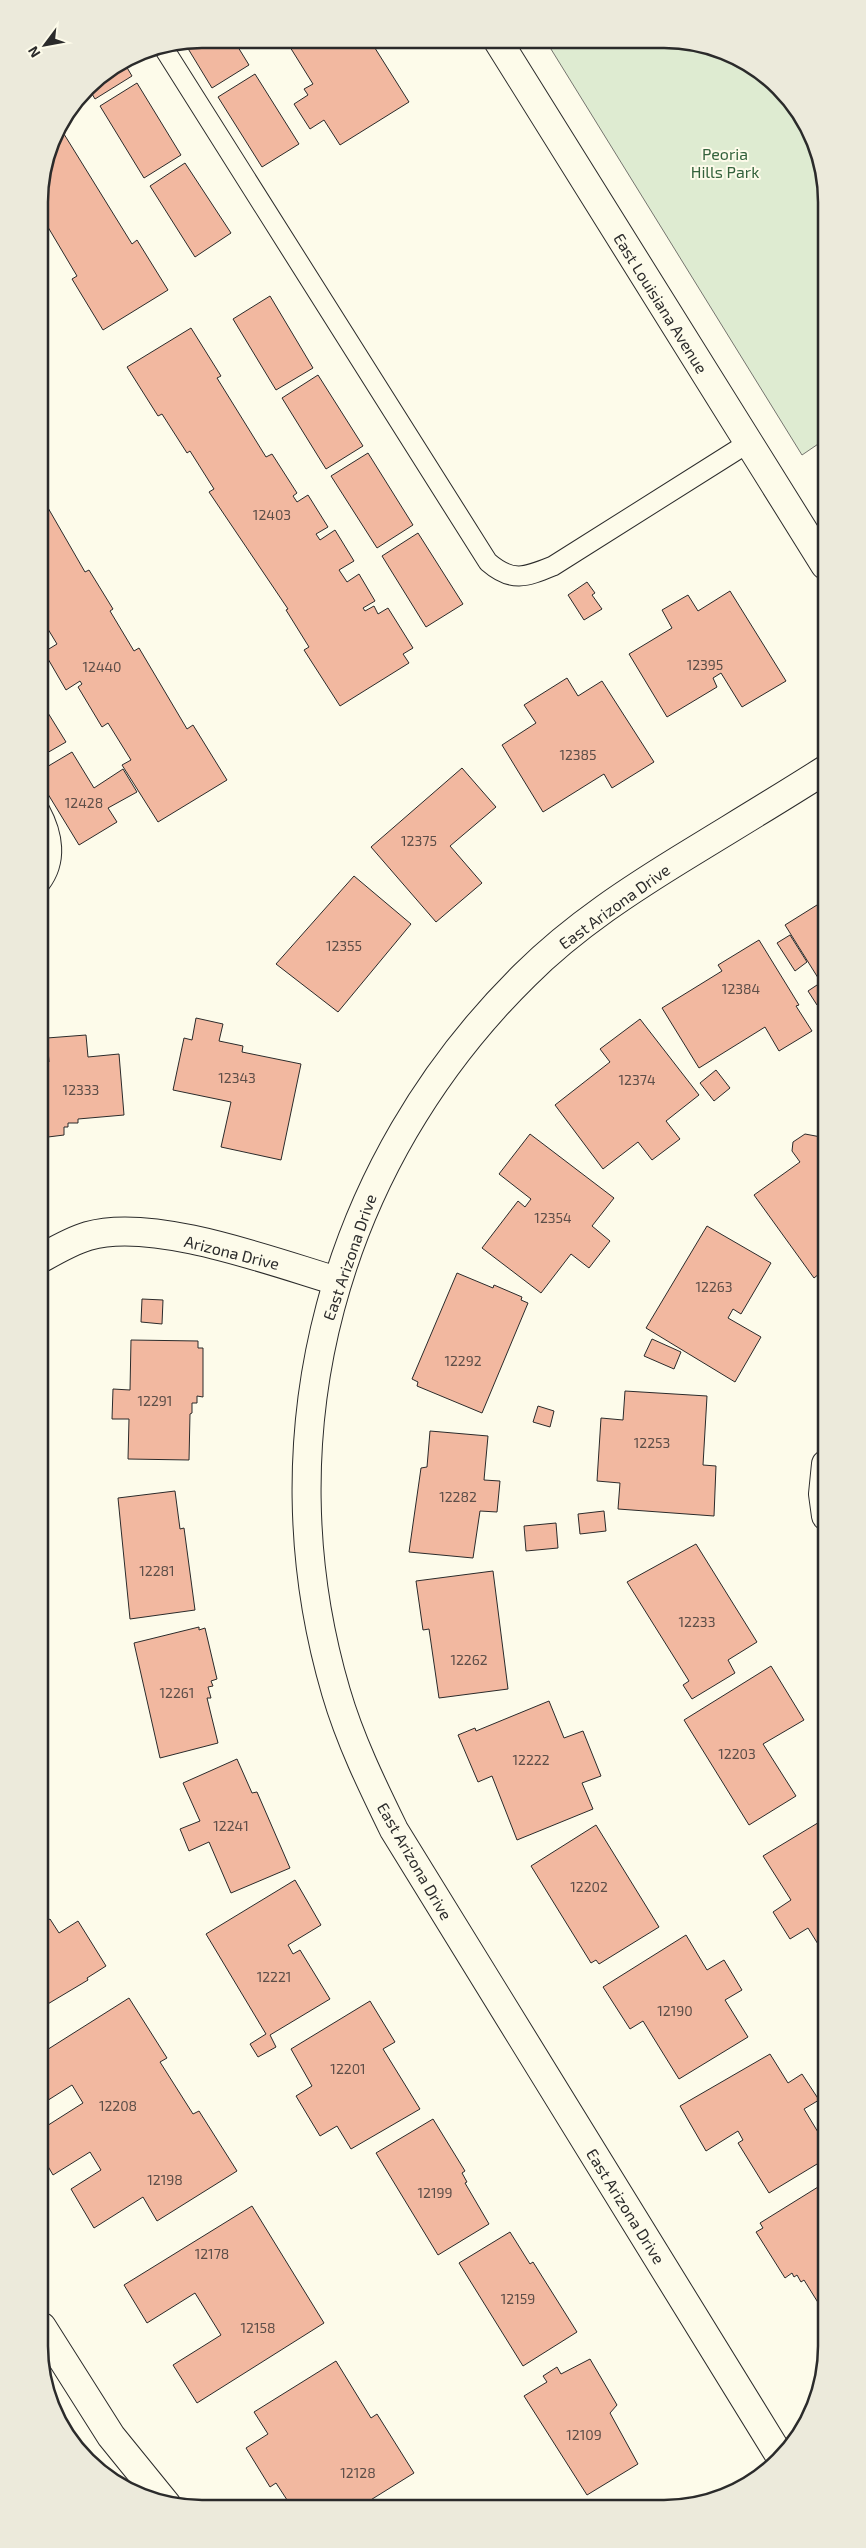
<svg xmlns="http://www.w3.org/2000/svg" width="866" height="2548" font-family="'Exo 2',sans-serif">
<rect width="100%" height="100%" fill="#fdfbea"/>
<path fill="#deebd1" stroke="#74746e" d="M 546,41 L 696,42 L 746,60 L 779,86 L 806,120 L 824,170 L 824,440 L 802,455 Z"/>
<g fill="#f2b8a0" stroke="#2b2b2b">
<path d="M 202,39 L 233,39 L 249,65 L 212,88 L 184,42 Z"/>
<path d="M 285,39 L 363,40 L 368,48 L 373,45 L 409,102 L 340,145 L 324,120 L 310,129 L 294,104 L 308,95 L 304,89 L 313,84 Z"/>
<path d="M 123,61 L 132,76 L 95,99 L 88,87 L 94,79 Z"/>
<path d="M 255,74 L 299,144 L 262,167 L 218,97 Z"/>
<path d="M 137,83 L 181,155 L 144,178 L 100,106 Z"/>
<path d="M 63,120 L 65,122 L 59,126 L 132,244 L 137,240 L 168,290 L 103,330 L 72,279 L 77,276 L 39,212 L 39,191 L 56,129 Z"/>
<path d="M 185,163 L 231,233 L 195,257 L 150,186 Z"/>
<path d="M 270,296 L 313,368 L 276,390 L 233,319 Z"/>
<path d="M 191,328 L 221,376 L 217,378 L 266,457 L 272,454 L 297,493 L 293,496 L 297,502 L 308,495 L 328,527 L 316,534 L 320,540 L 335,530 L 354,561 L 339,570 L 347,582 L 359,574 L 375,601 L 363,608 L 365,611 L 374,606 L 378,614 L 388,608 L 413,648 L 403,654 L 409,663 L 340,706 L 304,650 L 309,647 L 286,610 L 288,609 L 209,492 L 214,489 L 190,451 L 187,453 L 162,414 L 158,416 L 127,367 Z"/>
<path d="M 318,375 L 363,446 L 326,469 L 282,398 Z"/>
<path d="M 368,453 L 413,525 L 377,548 L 331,476 Z"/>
<path d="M 40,494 L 85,572 L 89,570 L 113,609 L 110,611 L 134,651 L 139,648 L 187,729 L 193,725 L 227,780 L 158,822 L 122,765 L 131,760 L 108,723 L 102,727 L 78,687 L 82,684 L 80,681 L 66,690 L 44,652 L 57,644 L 40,616 Z"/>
<path d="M 418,533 L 463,604 L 426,627 L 382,556 Z"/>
<path d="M 587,582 L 595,593 L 592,595 L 602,609 L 584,620 L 568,595 Z"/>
<path d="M 730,591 L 786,681 L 742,707 L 721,673 L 713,678 L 717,687 L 667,717 L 629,654 L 672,628 L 662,610 L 688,595 L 698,611 Z"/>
<path d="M 567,678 L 578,696 L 602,681 L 654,762 L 612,788 L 604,774 L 543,812 L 502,745 L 536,723 L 524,705 Z"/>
<path d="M 40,700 L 66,742 L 40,757 Z"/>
<path d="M 72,752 L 94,788 L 123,769 L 137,792 L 108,808 L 117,822 L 79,845 L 40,781 L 40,771 Z"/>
<path d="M 462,768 L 496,807 L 450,846 L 482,883 L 436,922 L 371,847 Z"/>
<path d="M 354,876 L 411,924 L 338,1012 L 276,964 Z"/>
<path d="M 825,900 L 825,989 L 785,925 Z"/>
<path d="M 790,935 L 807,962 L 795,971 L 777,943 Z"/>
<path d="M 759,940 L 799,1005 L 796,1006 L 812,1031 L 779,1051 L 765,1027 L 699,1068 L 662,1008 L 722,971 L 718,965 Z"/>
<path d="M 820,983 L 825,991 L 825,1000 L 817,1005 L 808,991 Z"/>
<path d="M 196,1018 L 223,1024 L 219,1041 L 243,1046 L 242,1052 L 301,1064 L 281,1160 L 221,1147 L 231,1102 L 173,1090 L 184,1038 L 192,1040 Z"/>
<path d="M 640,1019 L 699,1095 L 666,1121 L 680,1139 L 652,1160 L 638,1142 L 603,1169 L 555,1105 L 610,1062 L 600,1049 Z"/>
<path d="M 86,1035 L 88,1057 L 119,1054 L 124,1115 L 78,1119 L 78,1123 L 68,1123 L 68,1127 L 64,1127 L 64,1135 L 40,1138 L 40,1063 L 49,1062 L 47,1038 Z"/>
<path d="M 716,1070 L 730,1088 L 714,1101 L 700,1083 Z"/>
<path d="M 530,1134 L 614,1198 L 592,1226 L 610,1241 L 589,1268 L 571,1254 L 541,1293 L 482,1248 L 518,1201 L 525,1207 L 531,1199 L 499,1174 Z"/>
<path d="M 805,1134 L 821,1137 L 825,1134 L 825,1269 L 814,1278 L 754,1195 L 800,1162 L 792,1151 L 793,1142 Z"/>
<path d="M 707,1226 L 771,1263 L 741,1314 L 733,1309 L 728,1318 L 761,1337 L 735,1382 L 646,1328 Z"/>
<path d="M 457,1273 L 493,1288 L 494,1285 L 522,1297 L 521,1300 L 528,1303 L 482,1413 L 417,1386 L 418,1382 L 412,1379 Z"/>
<path d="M 142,1299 L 163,1300 L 162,1324 L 141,1322 Z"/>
<path d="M 652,1339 L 681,1352 L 674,1369 L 644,1356 Z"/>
<path d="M 131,1340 L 198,1341 L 198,1348 L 203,1348 L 203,1397 L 197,1396 L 197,1403 L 192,1403 L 192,1413 L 190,1414 L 189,1460 L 128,1459 L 129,1419 L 112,1419 L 113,1389 L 130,1390 Z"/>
<path d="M 625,1391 L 707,1396 L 703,1465 L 716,1466 L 714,1516 L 618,1509 L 620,1483 L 597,1481 L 601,1418 L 623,1420 Z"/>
<path d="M 538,1406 L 554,1411 L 550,1427 L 533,1422 Z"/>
<path d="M 430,1431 L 488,1436 L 484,1480 L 500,1481 L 497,1512 L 480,1511 L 473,1558 L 409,1552 L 421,1468 L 427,1467 Z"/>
<path d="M 175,1491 L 180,1529 L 184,1528 L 195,1610 L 130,1619 L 118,1498 Z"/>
<path d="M 604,1511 L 606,1531 L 580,1534 L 578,1514 Z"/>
<path d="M 556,1523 L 558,1548 L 526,1551 L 524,1526 Z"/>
<path d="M 696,1544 L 757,1642 L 728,1660 L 735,1673 L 692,1699 L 683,1685 L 689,1681 L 627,1582 Z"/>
<path d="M 493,1571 L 508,1689 L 439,1698 L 429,1629 L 423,1630 L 416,1581 Z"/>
<path d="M 199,1627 L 199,1630 L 205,1628 L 217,1679 L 211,1681 L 213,1686 L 208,1687 L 211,1698 L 207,1698 L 218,1743 L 160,1758 L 134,1643 Z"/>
<path d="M 771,1666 L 804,1720 L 763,1744 L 796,1796 L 749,1825 L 684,1720 Z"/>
<path d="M 549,1701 L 564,1738 L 583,1731 L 601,1776 L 582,1783 L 593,1809 L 517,1840 L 492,1776 L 478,1782 L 458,1735 L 475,1728 L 476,1731 Z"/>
<path d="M 237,1759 L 252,1793 L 257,1792 L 290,1868 L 231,1893 L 209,1842 L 189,1851 L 180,1829 L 200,1821 L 183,1783 Z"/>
<path d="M 826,1818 L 826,1957 L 808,1928 L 790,1939 L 773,1912 L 791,1900 L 763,1856 Z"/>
<path d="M 596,1825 L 659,1927 L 599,1964 L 596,1960 L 591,1963 L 531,1866 Z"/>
<path d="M 295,1880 L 321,1925 L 288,1945 L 293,1954 L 300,1950 L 330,1999 L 270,2035 L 276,2047 L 258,2057 L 250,2044 L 266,2034 L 206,1934 Z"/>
<path d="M 50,1919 L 59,1933 L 78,1921 L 106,1966 L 87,1978 L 88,1980 L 41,2008 L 41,1920 L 43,1923 Z"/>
<path d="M 686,1935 L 707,1970 L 724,1960 L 742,1990 L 725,2000 L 748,2037 L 679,2079 L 643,2021 L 630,2029 L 603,1987 Z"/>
<path d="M 129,1998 L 167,2058 L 160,2062 L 193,2114 L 199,2111 L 237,2171 L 157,2221 L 143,2197 L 94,2228 L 71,2189 L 101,2170 L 90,2152 L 53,2175 L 42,2156 L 42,2129 L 83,2103 L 72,2085 L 42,2104 L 42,2053 Z"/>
<path d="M 370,2001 L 395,2042 L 383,2049 L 420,2109 L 351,2149 L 337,2126 L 320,2136 L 296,2096 L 312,2086 L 291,2049 Z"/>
<path d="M 770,2054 L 788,2083 L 802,2074 L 819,2100 L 804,2109 L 827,2147 L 827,2158 L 769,2193 L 738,2143 L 743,2140 L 738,2131 L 706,2151 L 680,2106 Z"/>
<path d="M 433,2119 L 465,2171 L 462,2173 L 467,2182 L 465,2183 L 489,2224 L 438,2255 L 376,2153 Z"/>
<path d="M 818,2187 L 827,2202 L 827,2317 L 804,2280 L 801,2282 L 797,2275 L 794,2277 L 792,2273 L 785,2278 L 756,2232 L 763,2228 L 760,2223 Z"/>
<path d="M 252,2206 L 324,2323 L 197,2403 L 173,2365 L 221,2335 L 195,2293 L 147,2323 L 124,2285 Z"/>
<path d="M 510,2232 L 530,2264 L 533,2262 L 577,2332 L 523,2366 L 459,2263 Z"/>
<path d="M 590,2359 L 617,2405 L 610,2413 L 638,2464 L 587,2495 L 524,2396 L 547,2382 L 543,2376 L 557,2367 L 561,2374 Z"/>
<path d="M 336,2361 L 371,2418 L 377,2414 L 414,2473 L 361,2506 L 321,2506 L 319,2502 L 311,2506 L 291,2506 L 276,2483 L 270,2487 L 246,2448 L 268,2434 L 254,2412 Z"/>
</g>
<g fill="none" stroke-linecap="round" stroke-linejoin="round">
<g stroke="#2b2b2b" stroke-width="21">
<g id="service">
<path d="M 163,47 L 488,562 C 512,583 526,577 553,566 L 748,443"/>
<path d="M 40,810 C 53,834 58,861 40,884"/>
</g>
</g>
<g stroke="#2b2b2b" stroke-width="30">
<g id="minor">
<path d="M 498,41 L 825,565"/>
<path d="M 40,1259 C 56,1250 71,1241 88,1236 C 153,1217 273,1262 337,1281"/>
<path d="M 826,1464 L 823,1494 L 826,1516"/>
<path d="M 42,2327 L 111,2436 L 167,2505"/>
<path d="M 781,2458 L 394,1830 C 372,1785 350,1740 336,1692 C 260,1434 334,1163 525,975 C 574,926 633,888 692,852 C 736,825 781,798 825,770"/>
</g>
</g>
<use href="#service" stroke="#fdfbea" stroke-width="19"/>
<use href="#minor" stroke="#fdfbea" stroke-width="28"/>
</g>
<g text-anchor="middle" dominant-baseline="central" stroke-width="4" stroke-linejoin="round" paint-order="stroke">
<g font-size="14" fill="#5d4e48">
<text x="272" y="514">12403</text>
<text x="705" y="664">12395</text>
<text x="102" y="666">12440</text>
<text x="578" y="754">12385</text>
<text x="84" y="802">12428</text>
<text x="419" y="840">12375</text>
<text x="344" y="945">12355</text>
<text x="741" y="988">12384</text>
<text x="237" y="1077">12343</text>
<text x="637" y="1079">12374</text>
<text x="81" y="1089">12333</text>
<text x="553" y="1217">12354</text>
<text x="714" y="1286">12263</text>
<text x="463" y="1360">12292</text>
<text x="155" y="1400">12291</text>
<text x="652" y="1442">12253</text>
<text x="458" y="1496">12282</text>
<text x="157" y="1570">12281</text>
<text x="697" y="1621">12233</text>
<text x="469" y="1659">12262</text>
<text x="177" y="1692">12261</text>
<text x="737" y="1753">12203</text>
<text x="531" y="1759">12222</text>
<text x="231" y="1825">12241</text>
<text x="589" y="1886">12202</text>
<text x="274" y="1976">12221</text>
<text x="675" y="2010">12190</text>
<text x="348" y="2068">12201</text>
<text x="118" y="2105">12208</text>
<text x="165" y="2179">12198</text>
<text x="435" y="2192">12199</text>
<text x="212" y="2253">12178</text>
<text x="518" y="2298">12159</text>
<text x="258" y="2327">12158</text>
<text x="584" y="2434">12109</text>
<text x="358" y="2472">12128</text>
</g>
<g font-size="16" fill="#34623c" stroke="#fdfbea">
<text x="725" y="153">Peoria<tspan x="725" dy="18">Hills Park</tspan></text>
</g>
<g font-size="16" fill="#2b2b2b" stroke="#fdfbea">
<text transform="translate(661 303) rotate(58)">East Louisiana Avenue</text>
<text transform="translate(614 906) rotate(-36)">East Arizona Drive</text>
<text transform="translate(232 1252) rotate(14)">Arizona Drive</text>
<text transform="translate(349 1257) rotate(-71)">East Arizona Drive</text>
<text transform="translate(415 1861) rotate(60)">East Arizona Drive</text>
<text transform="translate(626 2206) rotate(58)">East Arizona Drive</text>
</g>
</g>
<path d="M0 0H866V2548H0ZM202 48H664A154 154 0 0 1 818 202V2346A154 154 0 0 1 664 2500H202A154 154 0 0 1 48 2346V202A154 154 0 0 1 202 48Z" fill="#eceadb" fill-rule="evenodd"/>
<path fill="none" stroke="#2b2b2b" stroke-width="2.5" d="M202 48H664A154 154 0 0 1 818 202V2346A154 154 0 0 1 664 2500H202A154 154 0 0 1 48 2346V202A154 154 0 0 1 202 48Z"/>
<g transform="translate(45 45) rotate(238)" stroke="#fdfbea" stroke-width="4" paint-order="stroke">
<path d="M0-4L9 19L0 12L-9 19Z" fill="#2b2b2b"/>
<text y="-8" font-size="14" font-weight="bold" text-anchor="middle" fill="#2b2b2b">N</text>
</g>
</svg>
